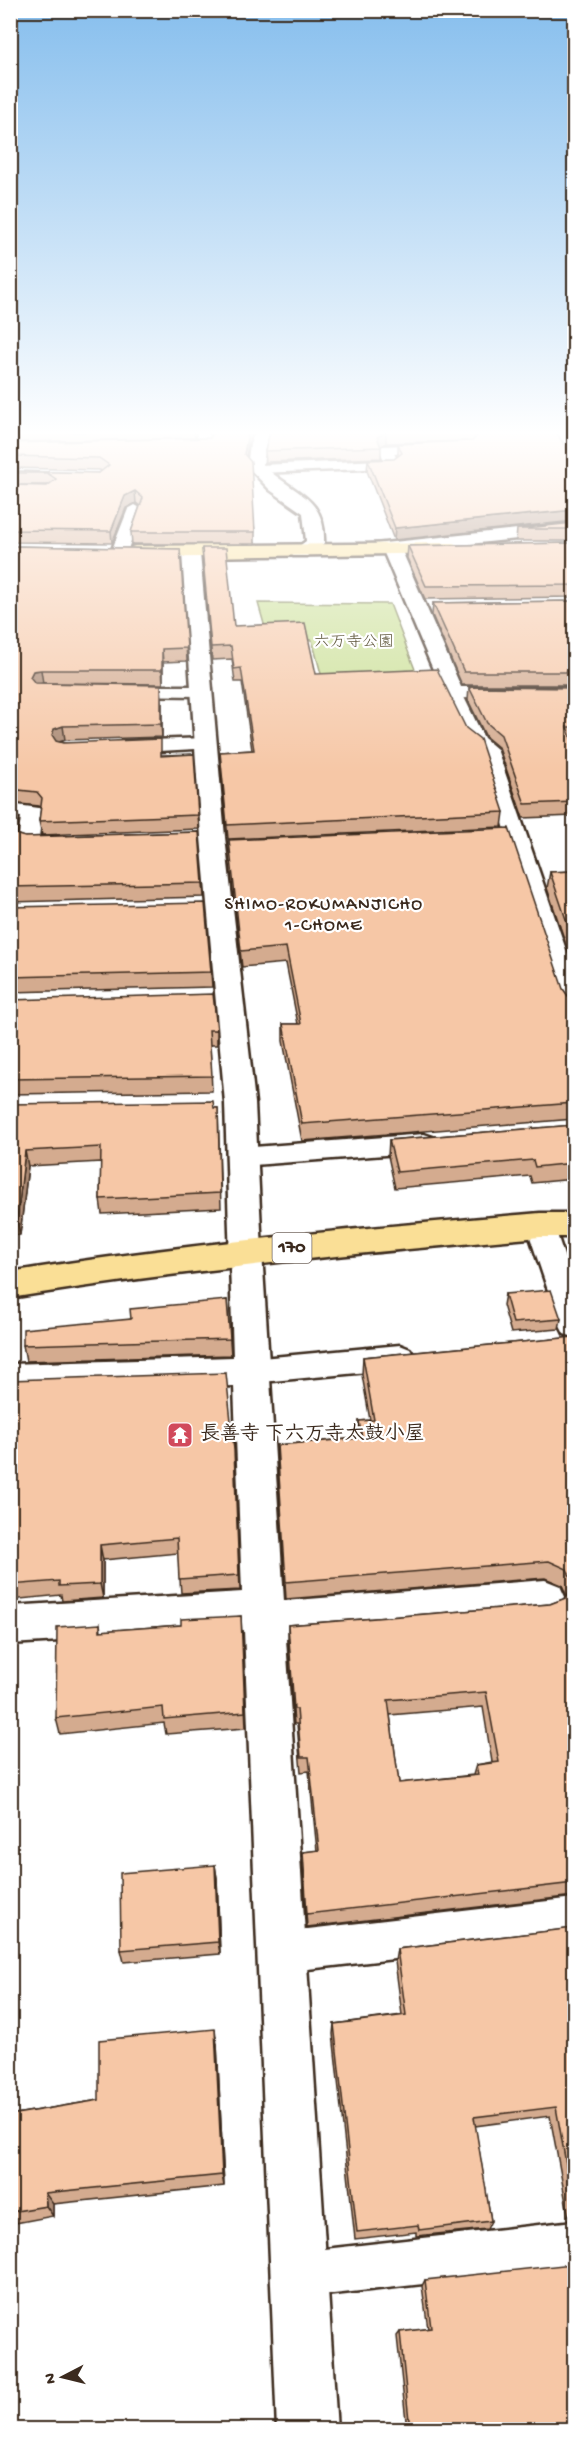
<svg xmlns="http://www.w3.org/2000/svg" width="585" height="2440" font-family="'Gochi Hand','Klee One',sans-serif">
<rect width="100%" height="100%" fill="#fff"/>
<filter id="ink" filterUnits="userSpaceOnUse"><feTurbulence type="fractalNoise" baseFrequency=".0167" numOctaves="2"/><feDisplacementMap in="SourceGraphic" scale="12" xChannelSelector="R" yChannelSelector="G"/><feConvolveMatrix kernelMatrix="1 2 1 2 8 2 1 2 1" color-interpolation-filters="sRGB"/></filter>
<g filter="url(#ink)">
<path fill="#cadf94" stroke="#828459" stroke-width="1.5" d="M 258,603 L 390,604 L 419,680 L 324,685 L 312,640 L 268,638 Z"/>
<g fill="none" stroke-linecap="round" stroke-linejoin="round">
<g stroke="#3b2a1e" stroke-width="5">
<g id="service">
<path d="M 196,432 L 208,432 L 212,444 L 210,447 L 174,449 L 167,445 L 174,441 L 198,440 Z"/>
<path d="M 434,444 L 439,445 L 441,448 L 439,451 L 394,453 L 399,464 L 392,468 L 258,473 L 251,469 L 258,465 L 384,460 L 379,449 L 381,446 Z"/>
<path d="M 135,505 L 142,509 L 127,552 L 119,557 L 114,555 L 111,552 L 128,509 Z"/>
<path d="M 125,686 L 201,686 L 207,687 L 210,691 L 207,695 L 201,696 L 119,695 L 116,691 L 119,687 Z"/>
<path d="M 453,688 L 459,689 L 462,693 L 484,738 L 497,749 L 574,973 L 574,1012 L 566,1010 L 562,1005 L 480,752 L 467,741 L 444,693 L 447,689 Z"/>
<path d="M 206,738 L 213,740 L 215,744 L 213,748 L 124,753 L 117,751 L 115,747 L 117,743 L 124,741 Z"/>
<path d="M 10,804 L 39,808 L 42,812 L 39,837 L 65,838 L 68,842 L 65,846 L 28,849 L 21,847 L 18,843 L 21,817 L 10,816 Z"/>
<path d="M 424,1134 L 433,1137 L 437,1143 L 433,1149 L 424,1152 L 242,1166 L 233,1163 L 229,1157 L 233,1151 L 242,1148 Z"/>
<path d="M 540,1215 L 550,1218 L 554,1225 L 574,1286 L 574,1337 L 564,1334 L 560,1326 L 526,1225 L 530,1218 Z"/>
<path d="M 400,1345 L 410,1349 L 415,1357 L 410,1365 L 400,1369 L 251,1383 L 240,1379 L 236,1371 L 240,1363 L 251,1359 Z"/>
<path d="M 574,1898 L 574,1938 L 282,1972 L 268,1966 L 262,1952 L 268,1938 L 282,1932 Z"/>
<path d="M 574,2221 L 574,2267 L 298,2298 L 282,2291 L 275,2275 L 282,2259 L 298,2252 Z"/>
</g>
</g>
<g stroke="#3b2a1e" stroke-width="5">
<g id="minor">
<path d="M 255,432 L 271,432 L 266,444 L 263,465 C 293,494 326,496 324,543 L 307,556 L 293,556 L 291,552 L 306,541 L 303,513 L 270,490 L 247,466 L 250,444 Z"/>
<path d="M 550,432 L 566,432 L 574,446 L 574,463 L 568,461 Z"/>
<path d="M 574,523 L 574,533 L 402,551 L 461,687 L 574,687 L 574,699 L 445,698 L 384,553 L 365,553 L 362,549 L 365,545 Z"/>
<path d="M 191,547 L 198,549 L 200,553 L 225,837 L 255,1103 L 262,1252 L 284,1601 L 545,1580 L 560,1586 L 566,1599 L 560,1612 L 545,1618 L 286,1639 L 337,2430 L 277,2430 L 244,1630 L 10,1644 L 10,1606 L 242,1592 L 234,1386 L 10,1394 L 10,1364 L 233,1357 L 225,1103 L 201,837 L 182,553 L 184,549 Z"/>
</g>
</g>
<g stroke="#3b2a1e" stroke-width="5">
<g id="trunk">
<path d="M 453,543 L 459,545 L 462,549 L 459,553 L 135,558 L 128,556 L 126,552 L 128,548 L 135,546 Z"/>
<path d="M 540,1213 L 574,1213 L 574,1237 L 540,1237 C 363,1253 186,1269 10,1298 L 10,1272 C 186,1243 363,1228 540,1213 Z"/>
</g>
</g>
<use href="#service" fill="#fff" fill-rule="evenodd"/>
<use href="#minor" fill="#fff" fill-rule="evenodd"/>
<use href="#trunk" fill="#fadf96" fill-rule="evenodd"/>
</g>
<g fill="#d4ab8f" stroke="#3b2a1e" stroke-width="1.5" fill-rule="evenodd">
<path d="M 10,432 L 195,432 L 195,438 L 10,442 Z"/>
<path d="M 209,432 L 254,432 L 248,443 L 246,456 L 255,532 L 255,544 L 132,544 L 131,532 L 140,506 L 136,503 L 126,508 L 112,543 L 10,542 L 10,485 L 47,486 L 48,485 L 10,485 L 10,471 L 99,473 L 101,471 L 100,470 L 10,468 L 10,443 L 210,438 L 211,436 Z"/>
<path d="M 270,432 L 556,432 L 568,451 L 574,453 L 574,521 L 394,540 L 367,471 L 368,460 L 394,459 L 398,456 L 398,444 L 467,441 L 386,443 L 381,446 L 381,458 L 266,462 L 265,451 Z"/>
<path d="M 567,432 L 574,432 L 574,443 Z"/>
<path d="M 574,523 L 574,541 L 516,541 L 517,529 Z"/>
<path d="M 574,543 L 574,597 L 425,599 L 407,558 L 408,546 Z"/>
<path d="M 10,546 L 180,549 L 187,661 L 163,662 L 163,684 L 43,683 L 162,698 L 162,737 L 65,740 L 60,742 L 162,755 L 194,754 L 199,829 L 42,835 L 39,821 L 41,808 L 39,806 L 10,803 Z"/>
<path d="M 202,548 L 234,626 L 316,674 L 504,812 L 502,827 L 228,839 L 220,752 L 252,750 L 242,682 L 235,682 L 232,659 L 212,660 Z"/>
<path d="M 574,601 L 574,685 L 462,685 L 432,615 L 433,603 Z"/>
<path d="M 469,687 L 574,688 L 574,740 L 572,740 L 574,746 L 574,816 L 523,818 L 499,748 L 486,737 L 468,700 Z"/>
<path d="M 10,804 L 18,819 L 17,834 L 25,837 L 199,832 L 204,897 L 10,902 Z"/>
<path d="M 229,840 L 563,989 L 568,996 L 574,997 L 574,1119 L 302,1141 L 283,1041 L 283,1024 L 298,1024 L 286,963 L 242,967 L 229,856 Z"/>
<path d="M 574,871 L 574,968 L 547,888 L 550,872 Z"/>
<path d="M 10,907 L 211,972 L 212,987 L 10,992 Z"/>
<path d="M 10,1000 L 217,1030 L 217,1045 L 210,1045 L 212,1091 L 10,1094 Z"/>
<path d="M 10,1104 L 218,1108 L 221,1208 L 102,1214 L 100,1199 L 101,1162 L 28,1166 L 20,1235 L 10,1236 Z"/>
<path d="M 574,1125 L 574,1179 L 532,1183 L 530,1176 L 395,1188 L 388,1156 L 389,1140 Z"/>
<path d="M 505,1294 L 561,1319 L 559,1329 L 511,1333 L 503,1305 Z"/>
<path d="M 227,1300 L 231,1355 L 26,1361 L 23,1345 L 131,1319 Z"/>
<path d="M 574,1337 L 574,1896 L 307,1927 L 303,1866 L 303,1852 L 317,1851 L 309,1771 L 301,1772 L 297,1724 L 294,1724 L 288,1641 L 288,1625 L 550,1604 L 566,1598 L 567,1596 L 562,1585 L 545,1578 L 286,1599 L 277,1445 L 358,1438 L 359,1421 L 370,1420 L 362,1375 L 363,1357 ZM 483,1707 L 492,1762 L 476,1765 L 473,1775 L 399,1783 L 390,1715 Z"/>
<path d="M 10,1380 L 234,1450 L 240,1590 L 181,1593 L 178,1553 L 103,1560 L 103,1598 L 62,1601 L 61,1595 L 10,1600 Z"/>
<path d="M 241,1616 L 246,1728 L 166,1734 L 164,1723 L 60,1734 L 56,1718 L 100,1624 L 101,1631 L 181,1625 Z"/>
<path d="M 215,1865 L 217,1878 L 220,1954 L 124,1962 L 121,1950 Z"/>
<path d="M 574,1928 L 574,2219 L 569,2219 L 550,2116 L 475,2126 L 491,2221 L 487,2229 L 416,2236 L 416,2232 L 355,2239 L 333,2034 L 334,2024 L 402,2015 L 395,1961 L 397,1949 Z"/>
<path d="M 217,2044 L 224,2186 L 53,2204 L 53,2216 L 10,2224 L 10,2115 L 99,2100 Z"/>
<path d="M 425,2280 L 574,2430 L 407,2430 L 397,2336 L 400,2332 L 428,2329 L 422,2286 Z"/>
</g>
<g fill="#ac8b74" stroke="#3b2a1e" stroke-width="1.5">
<path d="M 248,432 L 254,432 L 248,443 L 245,466 L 244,454 Z"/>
<path d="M 386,432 L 386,443 L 380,447 L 377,437 Z"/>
<path d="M 135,491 L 136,503 L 126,508 L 112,543 L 111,531 L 125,496 Z"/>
<path d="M 574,510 L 574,521 L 394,540 L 395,528 Z"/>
<path d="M 162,649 L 163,662 L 163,684 L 162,670 Z"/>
<path d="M 41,670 L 43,683 L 35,685 L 30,677 L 33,671 Z"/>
<path d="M 161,685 L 162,698 L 162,737 L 161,724 Z"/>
<path d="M 63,726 L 65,740 L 56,743 L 52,735 L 54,729 Z"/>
<path d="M 16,805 L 18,819 L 16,844 L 14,830 Z"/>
<path d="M 25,1151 L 28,1166 L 20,1235 L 17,1220 Z"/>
<path d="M 100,1545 L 103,1560 L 103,1598 L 100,1584 Z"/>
<path d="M 215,1865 L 217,1878 L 220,1954 L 218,1942 Z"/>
<path d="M 215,2029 L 217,2044 L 224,2186 L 222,2175 Z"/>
<path d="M 45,2193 L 53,2204 L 53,2216 L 46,2206 Z"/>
</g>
<g fill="#f6c7a6" stroke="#3b2a1e" stroke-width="1.5" fill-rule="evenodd">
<path d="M 214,432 L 248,432 L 244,454 L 251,462 L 255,532 L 131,532 L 143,498 L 135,491 L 125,496 L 111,531 L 10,530 L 10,485 L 47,486 L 56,479 L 47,473 L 10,473 L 10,471 L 99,473 L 109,465 L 99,458 L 10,456 L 10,443 L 210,438 Z"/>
<path d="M 270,432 L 386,432 L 377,437 L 381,447 L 265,451 Z"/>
<path d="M 471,432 L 556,432 L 568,451 L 574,453 L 574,510 L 395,528 L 368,460 L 394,459 L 402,453 L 398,444 L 472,441 L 476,437 L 475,434 Z"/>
<path d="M 574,523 L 574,529 L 517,529 Z"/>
<path d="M 574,543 L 574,585 L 426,586 L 408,546 Z"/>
<path d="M 10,546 L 180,549 L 187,648 L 162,649 L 162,670 L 41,670 L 33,671 L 30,677 L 35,683 L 161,685 L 161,724 L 63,726 L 54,729 L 52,735 L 56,741 L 63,743 L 161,739 L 161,756 L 194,754 L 198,815 L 39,821 L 42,798 L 37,792 L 10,789 Z"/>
<path d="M 202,548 L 226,548 L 234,626 L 305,623 L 316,674 L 437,669 L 466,728 L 480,739 L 504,812 L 227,825 L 220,752 L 254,750 L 241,668 L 234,669 L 231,646 L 211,647 Z"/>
<path d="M 574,601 L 574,672 L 464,672 L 433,603 Z"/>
<path d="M 469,687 L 574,688 L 574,727 L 567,727 L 574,746 L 574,802 L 525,804 L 501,735 L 487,723 Z"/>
<path d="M 10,804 L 16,805 L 14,830 L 18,835 L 25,837 L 199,832 L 203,883 L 10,887 Z"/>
<path d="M 509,828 L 563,989 L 568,996 L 574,997 L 574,1103 L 302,1124 L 283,1024 L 301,1024 L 286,947 L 241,951 L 229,840 Z"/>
<path d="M 574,871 L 574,943 L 550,872 Z"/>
<path d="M 205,903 L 211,972 L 10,977 L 10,907 Z"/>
<path d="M 213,994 L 217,1030 L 209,1030 L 212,1076 L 10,1079 L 10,1000 Z"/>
<path d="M 213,1101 L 214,1108 L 218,1108 L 220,1193 L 100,1199 L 101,1147 L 25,1151 L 17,1220 L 10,1221 L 10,1104 Z"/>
<path d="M 574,1125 L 574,1163 L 535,1167 L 533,1160 L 397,1172 L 389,1140 Z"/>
<path d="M 551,1290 L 561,1319 L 513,1323 L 505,1294 Z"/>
<path d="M 227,1300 L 230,1339 L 23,1345 L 23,1329 L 131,1319 L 130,1309 Z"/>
<path d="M 574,1337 L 574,1883 L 307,1914 L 303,1852 L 319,1850 L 309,1757 L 301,1757 L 297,1709 L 294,1709 L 288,1625 L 550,1604 L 566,1598 L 573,1584 L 567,1569 L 549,1561 L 286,1582 L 277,1445 L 362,1438 L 359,1421 L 374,1420 L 363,1357 ZM 486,1692 L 499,1762 L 476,1765 L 478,1775 L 399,1783 L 388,1700 Z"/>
<path d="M 226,1373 L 234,1450 L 239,1575 L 179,1579 L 177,1538 L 100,1545 L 100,1584 L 59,1586 L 59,1581 L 10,1585 L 10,1380 Z"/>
<path d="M 241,1616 L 245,1712 L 164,1719 L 163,1707 L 56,1718 L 57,1627 L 100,1624 L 100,1631 L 181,1625 L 181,1619 Z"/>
<path d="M 215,1865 L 218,1942 L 121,1950 L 120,1873 Z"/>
<path d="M 574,1928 L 574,2209 L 556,2107 L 474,2117 L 491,2221 L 419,2230 L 418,2225 L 357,2232 L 334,2024 L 406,2015 L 397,1949 Z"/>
<path d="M 215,2029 L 222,2175 L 45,2193 L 46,2206 L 10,2212 L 10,2115 L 99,2100 L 99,2040 Z"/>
<path d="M 572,2264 L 574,2276 L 574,2430 L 410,2430 L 400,2332 L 431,2328 L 425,2280 Z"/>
</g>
</g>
<linearGradient id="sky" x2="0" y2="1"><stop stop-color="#86beed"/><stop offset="0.56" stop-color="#fff"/><stop offset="1" stop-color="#fff" stop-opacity="0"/></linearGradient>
<rect width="585" height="773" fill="url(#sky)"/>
<defs>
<g id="temple-square" transform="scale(1.35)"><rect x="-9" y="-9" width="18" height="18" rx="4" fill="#d1495b" stroke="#fff"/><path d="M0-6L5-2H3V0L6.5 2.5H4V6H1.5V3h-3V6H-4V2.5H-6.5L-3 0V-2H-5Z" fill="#fff"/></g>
</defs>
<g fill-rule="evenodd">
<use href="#temple-square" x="180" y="1435"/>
</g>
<g text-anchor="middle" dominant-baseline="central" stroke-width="4.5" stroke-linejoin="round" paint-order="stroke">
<g font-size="16" fill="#5f573c" stroke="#fff">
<text x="354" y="643">六万寺公園</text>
</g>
<g font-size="18" letter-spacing="1.5" fill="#3b2a1e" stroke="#fff">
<text x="324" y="905">SHIMO-ROKUMANJICHO<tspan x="324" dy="21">1-CHOME</tspan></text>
</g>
<rect fill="#fff" stroke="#766a62" stroke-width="1.5" x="272.5" y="1233" width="39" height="30" rx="4.5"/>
<g font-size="18" font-weight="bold" fill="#3b2a1e">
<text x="292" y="1248">170</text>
</g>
<g font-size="20" font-weight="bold" fill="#3b2a1e" stroke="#fff" text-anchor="start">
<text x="200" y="1435">長善寺 下六万寺太鼓小屋</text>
</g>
</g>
<rect width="585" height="2440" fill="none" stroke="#fff" stroke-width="36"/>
<rect x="18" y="18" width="549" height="2404" fill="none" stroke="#3b2a1e" stroke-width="2" filter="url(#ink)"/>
<g transform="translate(63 2377) rotate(263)" stroke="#ffffff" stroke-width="4.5" paint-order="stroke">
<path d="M0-4.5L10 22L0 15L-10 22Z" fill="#3b2a1e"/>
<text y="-9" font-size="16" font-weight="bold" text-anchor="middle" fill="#3b2a1e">N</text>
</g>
</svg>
